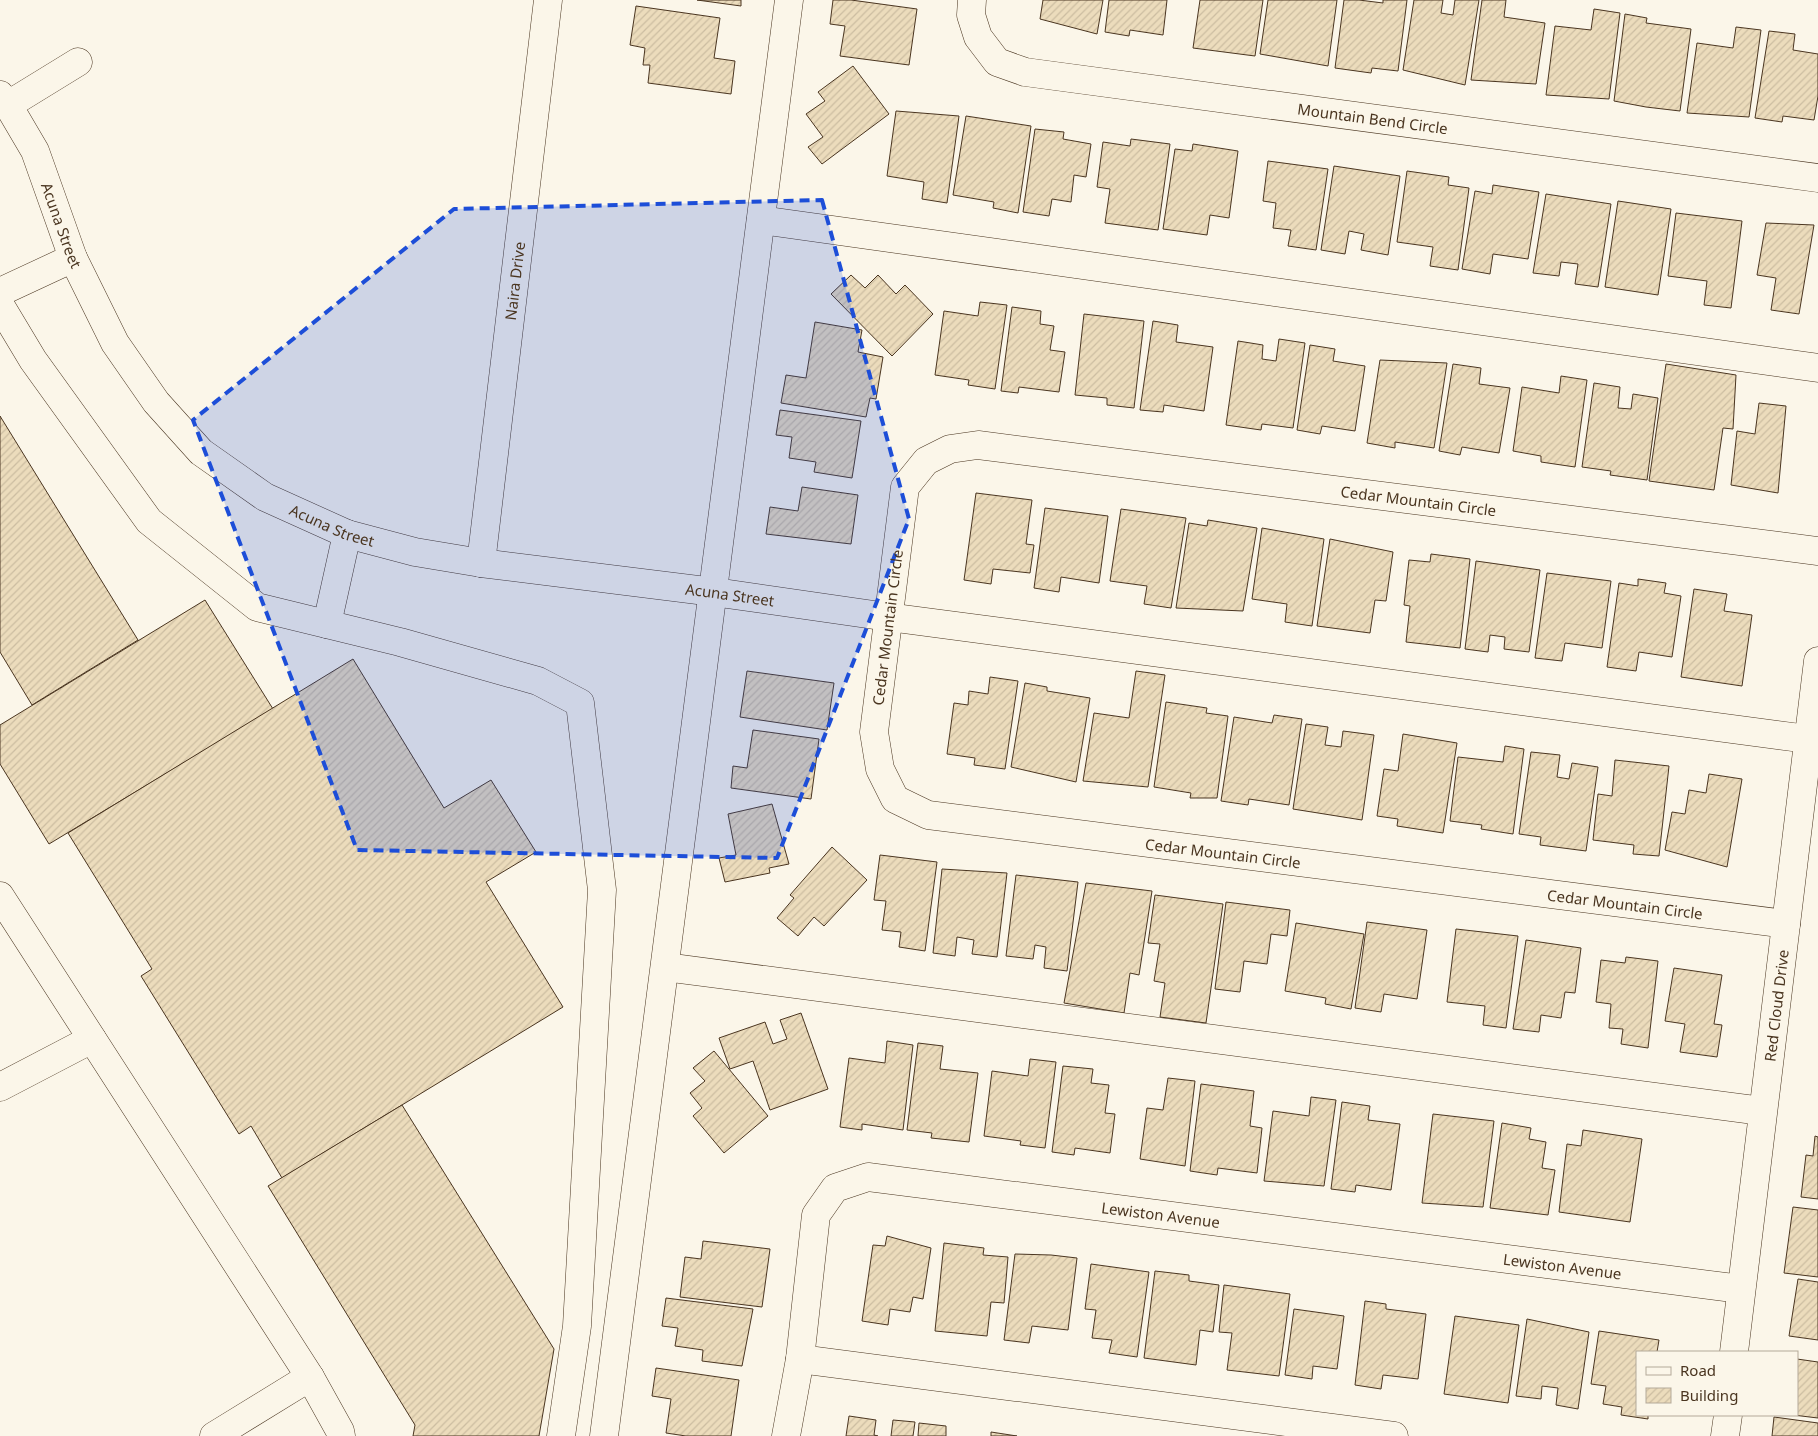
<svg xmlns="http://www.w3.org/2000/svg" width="1818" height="1436" font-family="'Noto Sans',sans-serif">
<defs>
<pattern id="building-hatch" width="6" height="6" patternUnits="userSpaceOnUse" patternTransform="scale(1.25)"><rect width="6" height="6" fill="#ecdcbc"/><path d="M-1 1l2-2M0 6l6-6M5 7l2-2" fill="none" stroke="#ccbda1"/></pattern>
</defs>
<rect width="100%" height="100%" fill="#fbf6e9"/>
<g fill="url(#building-hatch)" stroke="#4a3520">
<path d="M 697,0 L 741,0 L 741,6 Z"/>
<path d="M 833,0 L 851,0 L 917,9 L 909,65 L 840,56 L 845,26 L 830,24 Z"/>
<path d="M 1043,0 L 1103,0 L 1097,34 L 1040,19 Z"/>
<path d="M 1109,0 L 1167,0 L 1163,35 L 1130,30 L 1129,36 L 1105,32 Z"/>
<path d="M 1200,0 L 1263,0 L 1255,56 L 1193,48 Z"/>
<path d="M 1268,0 L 1337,0 L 1328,66 L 1260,54 Z"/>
<path d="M 1344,0 L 1359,0 L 1383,3 L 1383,0 L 1407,0 L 1398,71 L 1372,68 L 1371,73 L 1335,68 Z"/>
<path d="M 1414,0 L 1443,0 L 1441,13 L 1453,15 L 1455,0 L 1479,0 L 1465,85 L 1403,70 Z"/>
<path d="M 1482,0 L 1506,0 L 1504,17 L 1545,23 L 1536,84 L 1471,80 Z"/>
<path d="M 636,6 L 720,18 L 714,58 L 735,61 L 731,94 L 648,83 L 650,65 L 643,65 L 645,48 L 630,45 Z"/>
<path d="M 1594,9 L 1620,13 L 1609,99 L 1546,95 L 1555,26 L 1591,30 Z"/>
<path d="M 1625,14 L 1647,18 L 1646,23 L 1691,29 L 1680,111 L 1646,107 L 1614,101 Z"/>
<path d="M 1736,27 L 1761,30 L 1749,117 L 1687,113 L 1697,43 L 1733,48 Z"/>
<path d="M 1769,31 L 1795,34 L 1793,50 L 1818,54 L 1818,96 L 1814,120 L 1783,116 L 1782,122 L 1755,118 Z"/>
<path d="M 853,66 L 889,114 L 822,164 L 808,147 L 823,137 L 806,114 L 825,101 L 818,92 Z"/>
<path d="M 896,111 L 959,116 L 947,203 L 922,199 L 924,182 L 887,176 Z"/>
<path d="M 966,116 L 1031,126 L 1018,213 L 993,208 L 994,202 L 953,195 Z"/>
<path d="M 1035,129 L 1064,132 L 1063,139 L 1091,144 L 1086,177 L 1074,175 L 1071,202 L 1052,199 L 1049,216 L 1023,212 Z"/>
<path d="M 1131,139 L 1170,144 L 1158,230 L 1105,223 L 1110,189 L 1097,187 L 1103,142 L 1130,146 Z"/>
<path d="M 1193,144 L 1238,151 L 1229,218 L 1210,215 L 1207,235 L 1163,229 L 1175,149 L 1192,151 Z"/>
<path d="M 1268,161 L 1328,169 L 1316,250 L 1288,246 L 1291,230 L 1273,228 L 1276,203 L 1263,201 Z"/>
<path d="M 1334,166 L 1400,176 L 1388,255 L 1361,250 L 1364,234 L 1349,231 L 1345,254 L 1321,250 Z"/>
<path d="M 1407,171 L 1449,177 L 1448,185 L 1469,188 L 1458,270 L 1430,266 L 1433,247 L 1397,242 Z"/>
<path d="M 1493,185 L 1539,192 L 1528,259 L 1493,254 L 1490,274 L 1462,269 L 1475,191 L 1492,194 Z"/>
<path d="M 1546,194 L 1611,204 L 1598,287 L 1575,284 L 1578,264 L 1561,262 L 1559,276 L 1533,273 Z"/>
<path d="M 1618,201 L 1671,209 L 1658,295 L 1605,287 Z"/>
<path d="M 1676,213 L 1742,221 L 1731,308 L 1704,305 L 1707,281 L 1668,276 Z"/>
<path d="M 1766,223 L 1814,225 L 1799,314 L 1771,310 L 1776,278 L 1757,275 Z"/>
<path d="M 851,275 L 865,288 L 878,275 L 896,294 L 905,285 L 933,314 L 892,356 L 831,294 Z"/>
<path d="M 980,302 L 1007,305 L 995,389 L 968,385 L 969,380 L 935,375 L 944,311 L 978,316 Z"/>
<path d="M 1012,307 L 1041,311 L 1040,324 L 1054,326 L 1050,350 L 1065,352 L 1059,392 L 1019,387 L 1018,393 L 1001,391 Z"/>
<path d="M 1084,314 L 1144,321 L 1134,408 L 1107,405 L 1107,398 L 1075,395 Z"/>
<path d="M 1153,321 L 1178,325 L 1176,342 L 1213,347 L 1204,411 L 1164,405 L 1163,412 L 1140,410 Z"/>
<path d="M 815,322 L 862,330 L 858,352 L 883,357 L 876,399 L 870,398 L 866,417 L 781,403 L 786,375 L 806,378 Z"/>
<path d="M 1279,339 L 1305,343 L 1293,428 L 1262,424 L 1261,430 L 1226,425 L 1238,341 L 1263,345 L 1262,359 L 1276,361 Z"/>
<path d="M 1310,345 L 1335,349 L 1333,361 L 1365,366 L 1355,431 L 1322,426 L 1320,434 L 1297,430 Z"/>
<path d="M 1380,360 L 1447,363 L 1434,448 L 1395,442 L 1395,448 L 1367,443 Z"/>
<path d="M 1453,364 L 1481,368 L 1479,384 L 1510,388 L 1499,453 L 1462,447 L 1460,455 L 1439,451 Z"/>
<path d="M 1666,364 L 1736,375 L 1733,429 L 1723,428 L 1714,490 L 1649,481 Z"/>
<path d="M 1561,376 L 1587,380 L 1575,467 L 1541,462 L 1541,456 L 1513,451 L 1522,387 L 1559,393 Z"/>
<path d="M 1594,383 L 1620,387 L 1618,408 L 1631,409 L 1633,394 L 1658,398 L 1647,480 L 1610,475 L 1611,471 L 1582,467 Z"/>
<path d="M 1759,403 L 1786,406 L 1778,493 L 1731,485 L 1737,431 L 1755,434 Z"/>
<path d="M 780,410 L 861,421 L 852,478 L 814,472 L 816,462 L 789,458 L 792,437 L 776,435 Z"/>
<path d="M 0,416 L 138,640 L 32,705 L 0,652 Z"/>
<path d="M 802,487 L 858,495 L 851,544 L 766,534 L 770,507 L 798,511 Z"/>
<path d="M 976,493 L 1032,500 L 1026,544 L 1034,545 L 1030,573 L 993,569 L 991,584 L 964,580 Z"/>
<path d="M 1045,508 L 1108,516 L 1099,583 L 1061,577 L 1059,592 L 1034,588 Z"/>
<path d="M 1121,509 L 1186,518 L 1171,608 L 1144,604 L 1147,586 L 1110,581 Z"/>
<path d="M 1208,520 L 1257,528 L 1243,611 L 1176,608 L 1189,523 L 1207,526 Z"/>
<path d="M 1262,528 L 1324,539 L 1312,626 L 1285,622 L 1287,604 L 1252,599 Z"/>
<path d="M 1330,539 L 1393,552 L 1386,601 L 1375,600 L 1370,633 L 1317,626 Z"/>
<path d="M 1431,554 L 1470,559 L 1460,648 L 1406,642 L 1410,606 L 1404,605 L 1409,560 L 1430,562 Z"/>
<path d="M 1476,561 L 1540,570 L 1529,652 L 1504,649 L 1505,637 L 1490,635 L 1488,652 L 1465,649 Z"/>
<path d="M 1547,573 L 1611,581 L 1602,648 L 1565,643 L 1562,661 L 1535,658 Z"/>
<path d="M 1638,579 L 1666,583 L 1664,593 L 1681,596 L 1672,657 L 1639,652 L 1636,671 L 1607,667 L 1619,583 L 1638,586 Z"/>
<path d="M 1694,589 L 1727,594 L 1724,611 L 1752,615 L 1742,686 L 1681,677 Z"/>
<path d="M 205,600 L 273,709 L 49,844 L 0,764 L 0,725 Z"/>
<path d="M 353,659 L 444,808 L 491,780 L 536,852 L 486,882 L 563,1007 L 282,1178 L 251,1126 L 239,1134 L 141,976 L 152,969 L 68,833 Z"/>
<path d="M 747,671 L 834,683 L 827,730 L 740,717 Z"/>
<path d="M 1136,671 L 1165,675 L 1148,787 L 1083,781 L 1094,713 L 1129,718 Z"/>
<path d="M 990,677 L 1018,681 L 1005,769 L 974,765 L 975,758 L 947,754 L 954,703 L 968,705 L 969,691 L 988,694 Z"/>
<path d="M 1025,683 L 1047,687 L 1047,691 L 1090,698 L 1076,782 L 1011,767 Z"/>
<path d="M 1166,702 L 1207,708 L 1206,713 L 1228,716 L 1217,798 L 1190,798 L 1191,793 L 1154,787 Z"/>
<path d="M 1274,715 L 1302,719 L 1289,805 L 1249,799 L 1248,805 L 1221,801 L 1234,717 L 1272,723 Z"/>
<path d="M 1306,724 L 1328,727 L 1325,745 L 1341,747 L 1343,731 L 1374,735 L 1362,820 L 1293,809 Z"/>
<path d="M 753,730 L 819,739 L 811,799 L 731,788 L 733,766 L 747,768 Z"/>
<path d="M 1403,734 L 1457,743 L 1443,833 L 1397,826 L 1398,819 L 1377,816 L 1384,769 L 1398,771 Z"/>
<path d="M 1505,746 L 1524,749 L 1513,834 L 1481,829 L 1482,825 L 1450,821 L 1458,757 L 1503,762 Z"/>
<path d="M 1531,752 L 1560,755 L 1557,777 L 1569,779 L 1572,763 L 1598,767 L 1586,851 L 1540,845 L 1541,837 L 1519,834 Z"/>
<path d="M 1615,760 L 1669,766 L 1659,856 L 1633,854 L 1634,845 L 1593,840 L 1598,794 L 1612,796 Z"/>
<path d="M 1709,774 L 1742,779 L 1727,867 L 1665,850 L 1672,812 L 1685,814 L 1689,790 L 1706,793 Z"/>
<path d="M 772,804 L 789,864 L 769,868 L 770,873 L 725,882 L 719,858 L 736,855 L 728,814 Z"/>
<path d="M 832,847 L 867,880 L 824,926 L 814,917 L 798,936 L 777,918 L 794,898 L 790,895 Z"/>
<path d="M 880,855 L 937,862 L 925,951 L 899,947 L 901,932 L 882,930 L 886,901 L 874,900 Z"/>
<path d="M 942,869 L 1007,873 L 997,957 L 972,954 L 974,940 L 957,937 L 955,956 L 933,953 Z"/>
<path d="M 1016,875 L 1078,882 L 1067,971 L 1044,968 L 1046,947 L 1035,945 L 1033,959 L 1006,956 Z"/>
<path d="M 1086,883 L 1152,891 L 1139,975 L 1130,973 L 1124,1013 L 1064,1003 Z"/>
<path d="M 1155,895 L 1223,904 L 1206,1023 L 1160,1017 L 1165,983 L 1154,981 L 1160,944 L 1148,943 Z"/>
<path d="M 1226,902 L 1290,910 L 1287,936 L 1271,934 L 1267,964 L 1244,961 L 1240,992 L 1215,989 Z"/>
<path d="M 1367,922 L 1427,930 L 1417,999 L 1384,994 L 1381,1012 L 1355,1008 Z"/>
<path d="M 1296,923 L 1364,934 L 1351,1009 L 1325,1004 L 1326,998 L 1285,991 Z"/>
<path d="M 1456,929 L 1518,936 L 1506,1028 L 1483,1025 L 1485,1006 L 1447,1002 Z"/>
<path d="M 1526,940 L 1581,948 L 1575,993 L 1565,992 L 1561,1018 L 1541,1015 L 1539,1032 L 1513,1029 Z"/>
<path d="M 1626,957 L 1658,961 L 1648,1048 L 1621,1044 L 1623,1029 L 1609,1028 L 1611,1004 L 1596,1002 L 1601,960 L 1625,963 Z"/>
<path d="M 1674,968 L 1722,975 L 1714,1024 L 1722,1025 L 1717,1057 L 1680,1052 L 1685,1024 L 1665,1021 Z"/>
<path d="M 801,1013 L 828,1089 L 770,1110 L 753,1061 L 730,1069 L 719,1038 L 765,1022 L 773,1044 L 787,1039 L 780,1020 Z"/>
<path d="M 887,1041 L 913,1045 L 903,1130 L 862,1124 L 862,1130 L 840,1127 L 849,1058 L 885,1063 Z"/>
<path d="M 918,1043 L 943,1046 L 940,1069 L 978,1073 L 969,1142 L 931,1138 L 932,1133 L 907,1130 Z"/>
<path d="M 714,1051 L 768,1116 L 724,1153 L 693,1116 L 702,1108 L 690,1093 L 705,1081 L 693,1068 Z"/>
<path d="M 1030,1059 L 1056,1062 L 1045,1148 L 1020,1145 L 1021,1141 L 984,1136 L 992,1071 L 1028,1076 Z"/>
<path d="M 1063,1066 L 1093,1069 L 1091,1083 L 1109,1085 L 1105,1113 L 1115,1114 L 1110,1153 L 1075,1148 L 1074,1155 L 1052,1152 Z"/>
<path d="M 1168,1078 L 1195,1081 L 1185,1166 L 1140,1159 L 1147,1108 L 1163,1110 Z"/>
<path d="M 1201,1084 L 1254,1091 L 1250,1126 L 1262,1128 L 1257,1173 L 1218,1168 L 1217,1175 L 1190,1171 Z"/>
<path d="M 1311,1097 L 1336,1100 L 1324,1186 L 1264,1181 L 1273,1111 L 1309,1116 Z"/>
<path d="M 1342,1102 L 1370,1106 L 1368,1120 L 1400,1124 L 1391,1190 L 1356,1185 L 1355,1192 L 1331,1189 Z"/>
<path d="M 402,1105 L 554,1349 L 539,1436 L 413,1436 L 415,1425 L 268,1186 Z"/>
<path d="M 1433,1114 L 1494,1121 L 1483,1207 L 1422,1203 Z"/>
<path d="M 1502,1123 L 1531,1128 L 1529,1139 L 1546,1142 L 1542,1168 L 1555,1170 L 1548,1215 L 1490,1208 Z"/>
<path d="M 1583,1130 L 1642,1139 L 1630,1222 L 1559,1212 L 1567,1144 L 1581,1146 Z"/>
<path d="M 1815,1136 L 1818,1137 L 1818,1199 L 1801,1197 L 1806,1155 L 1813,1156 Z"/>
<path d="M 1793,1207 L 1818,1210 L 1818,1277 L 1784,1273 Z"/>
<path d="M 887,1236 L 931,1248 L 923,1299 L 913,1297 L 910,1312 L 890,1309 L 888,1325 L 862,1321 L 873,1245 L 885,1246 Z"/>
<path d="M 703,1241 L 770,1249 L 762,1307 L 680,1297 L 685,1257 L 701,1259 Z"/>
<path d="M 944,1243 L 984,1248 L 983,1255 L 1008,1257 L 1004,1303 L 991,1302 L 987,1336 L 935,1331 Z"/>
<path d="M 1015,1254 L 1051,1255 L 1077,1258 L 1068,1330 L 1032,1326 L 1029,1343 L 1004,1340 Z"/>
<path d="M 1091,1264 L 1149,1272 L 1137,1357 L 1109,1353 L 1112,1340 L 1092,1338 L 1096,1310 L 1085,1309 Z"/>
<path d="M 1155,1271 L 1189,1275 L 1189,1281 L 1219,1285 L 1213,1332 L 1200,1330 L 1196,1365 L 1144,1358 Z"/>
<path d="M 1798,1279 L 1818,1282 L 1818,1340 L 1789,1336 Z"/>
<path d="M 1224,1285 L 1290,1294 L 1279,1376 L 1227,1370 L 1232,1333 L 1219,1332 Z"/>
<path d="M 666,1298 L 753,1309 L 742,1366 L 702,1361 L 703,1350 L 675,1346 L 678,1328 L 662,1326 Z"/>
<path d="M 1365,1301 L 1386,1304 L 1386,1309 L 1426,1314 L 1418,1379 L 1383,1375 L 1381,1389 L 1355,1385 Z"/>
<path d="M 1294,1309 L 1344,1316 L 1337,1369 L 1313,1366 L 1312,1379 L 1285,1375 Z"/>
<path d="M 1455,1316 L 1519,1325 L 1508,1403 L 1444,1394 Z"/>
<path d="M 1527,1319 L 1589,1332 L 1578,1409 L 1556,1405 L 1558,1388 L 1542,1386 L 1541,1399 L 1516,1396 Z"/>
<path d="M 1599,1331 L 1659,1340 L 1657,1352 L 1637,1352 L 1637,1415 L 1648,1415 L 1648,1419 L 1621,1415 L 1622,1407 L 1603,1404 L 1606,1386 L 1591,1384 Z"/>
<path d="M 1797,1359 L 1818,1362 L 1818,1418 L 1793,1415 L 1797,1415 Z"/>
<path d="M 656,1368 L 739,1380 L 731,1436 L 686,1436 L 666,1433 L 671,1399 L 652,1396 Z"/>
<path d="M 849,1416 L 876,1420 L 874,1435 L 878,1436 L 846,1436 Z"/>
<path d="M 1774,1417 L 1818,1423 L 1818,1436 L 1772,1436 Z"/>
<path d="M 893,1420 L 915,1422 L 913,1436 L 891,1436 Z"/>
<path d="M 919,1423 L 946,1426 L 946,1436 L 918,1436 Z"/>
<path d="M 991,1432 L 1017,1436 L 991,1436 Z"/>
</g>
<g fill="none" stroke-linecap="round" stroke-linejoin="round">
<g stroke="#4a3520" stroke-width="29">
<g id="minor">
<path id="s1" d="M 972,0 L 971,15 L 978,37 L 997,62 L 1025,72 L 1818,178"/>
<path id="s2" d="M 0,95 L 8,105 L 35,151 L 73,258 L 115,343 L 156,402 L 201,452 L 265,497 L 347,534 L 415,552 L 481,563 L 714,592 L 888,617 L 1808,739"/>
<path d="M 8,105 L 78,62"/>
<path d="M 761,220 L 1818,368"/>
<path d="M 0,292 L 73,258"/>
<path d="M 0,305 L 33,360 L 149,521 L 257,607 L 400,642 L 538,681 L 580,703 L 602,890 L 577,1326 L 561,1436"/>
<path id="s3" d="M 481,563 L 548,0"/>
<path d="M 327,624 L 347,534"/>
<path d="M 0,896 L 310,1377 L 340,1431 L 341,1436"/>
<path id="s4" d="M 1786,924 L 928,815 L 895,799 L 880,769 L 874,732 L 905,487 L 926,461 L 950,449 L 978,445 L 1818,551"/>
<path d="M 665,967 L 1762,1111"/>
<path d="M 0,1087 L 92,1039"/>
<path id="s5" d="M 1734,1352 L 1818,661"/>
<path d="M 800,1359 L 1394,1436"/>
<path d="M 214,1436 L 310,1377"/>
<path d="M 604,1436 L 789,0"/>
<path id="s6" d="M 786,1436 L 800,1359 L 816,1215 L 835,1188 L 868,1177 L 1741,1289"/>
<path d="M 1725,1436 L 1728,1415"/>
</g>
</g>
<use href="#minor" stroke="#fbf6e9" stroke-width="28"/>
</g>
<path fill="#1d4ed8" fill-opacity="0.2" stroke="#1d4ed8" stroke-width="4" stroke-dasharray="10 6" stroke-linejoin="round" d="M 822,200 L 909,519 L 777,858 L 357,850 L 193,420 L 454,209 Z"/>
<g text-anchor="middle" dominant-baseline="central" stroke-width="4" stroke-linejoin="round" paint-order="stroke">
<g font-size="15" fill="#4a3520" stroke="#fbf6e9">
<text stroke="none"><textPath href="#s1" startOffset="450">Mountain Bend Circle</textPath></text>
<text stroke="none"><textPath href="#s2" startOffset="145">Acuna Street</textPath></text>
<text stroke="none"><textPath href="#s3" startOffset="284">Naira Drive</textPath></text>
<text stroke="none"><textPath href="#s4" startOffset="1752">Cedar Mountain Circle</textPath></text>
<text stroke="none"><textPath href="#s2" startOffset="565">Acuna Street</textPath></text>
<text stroke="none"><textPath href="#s2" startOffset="970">Acuna Street</textPath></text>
<text stroke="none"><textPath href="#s4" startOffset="1078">Cedar Mountain Circle</textPath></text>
<text transform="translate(1223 853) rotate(7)">Cedar Mountain Circle</text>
<text transform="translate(1625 904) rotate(7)">Cedar Mountain Circle</text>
<text stroke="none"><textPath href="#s5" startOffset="349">Red Cloud Drive</textPath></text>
<text stroke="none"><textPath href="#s6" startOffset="586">Lewiston Avenue</textPath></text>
<text stroke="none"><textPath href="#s6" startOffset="991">Lewiston Avenue</textPath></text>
</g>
</g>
<rect x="1636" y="1351" width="162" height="65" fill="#fbf6e9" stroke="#b4a999"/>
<rect x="1646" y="1367" width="25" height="8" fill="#fbf6e9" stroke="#b4a999"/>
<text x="1680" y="1376" font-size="15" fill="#4a3520">Road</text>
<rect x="1646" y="1388" width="25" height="15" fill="url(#building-hatch)" stroke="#b4a999"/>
<text x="1680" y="1401" font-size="15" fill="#4a3520">Building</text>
</svg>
